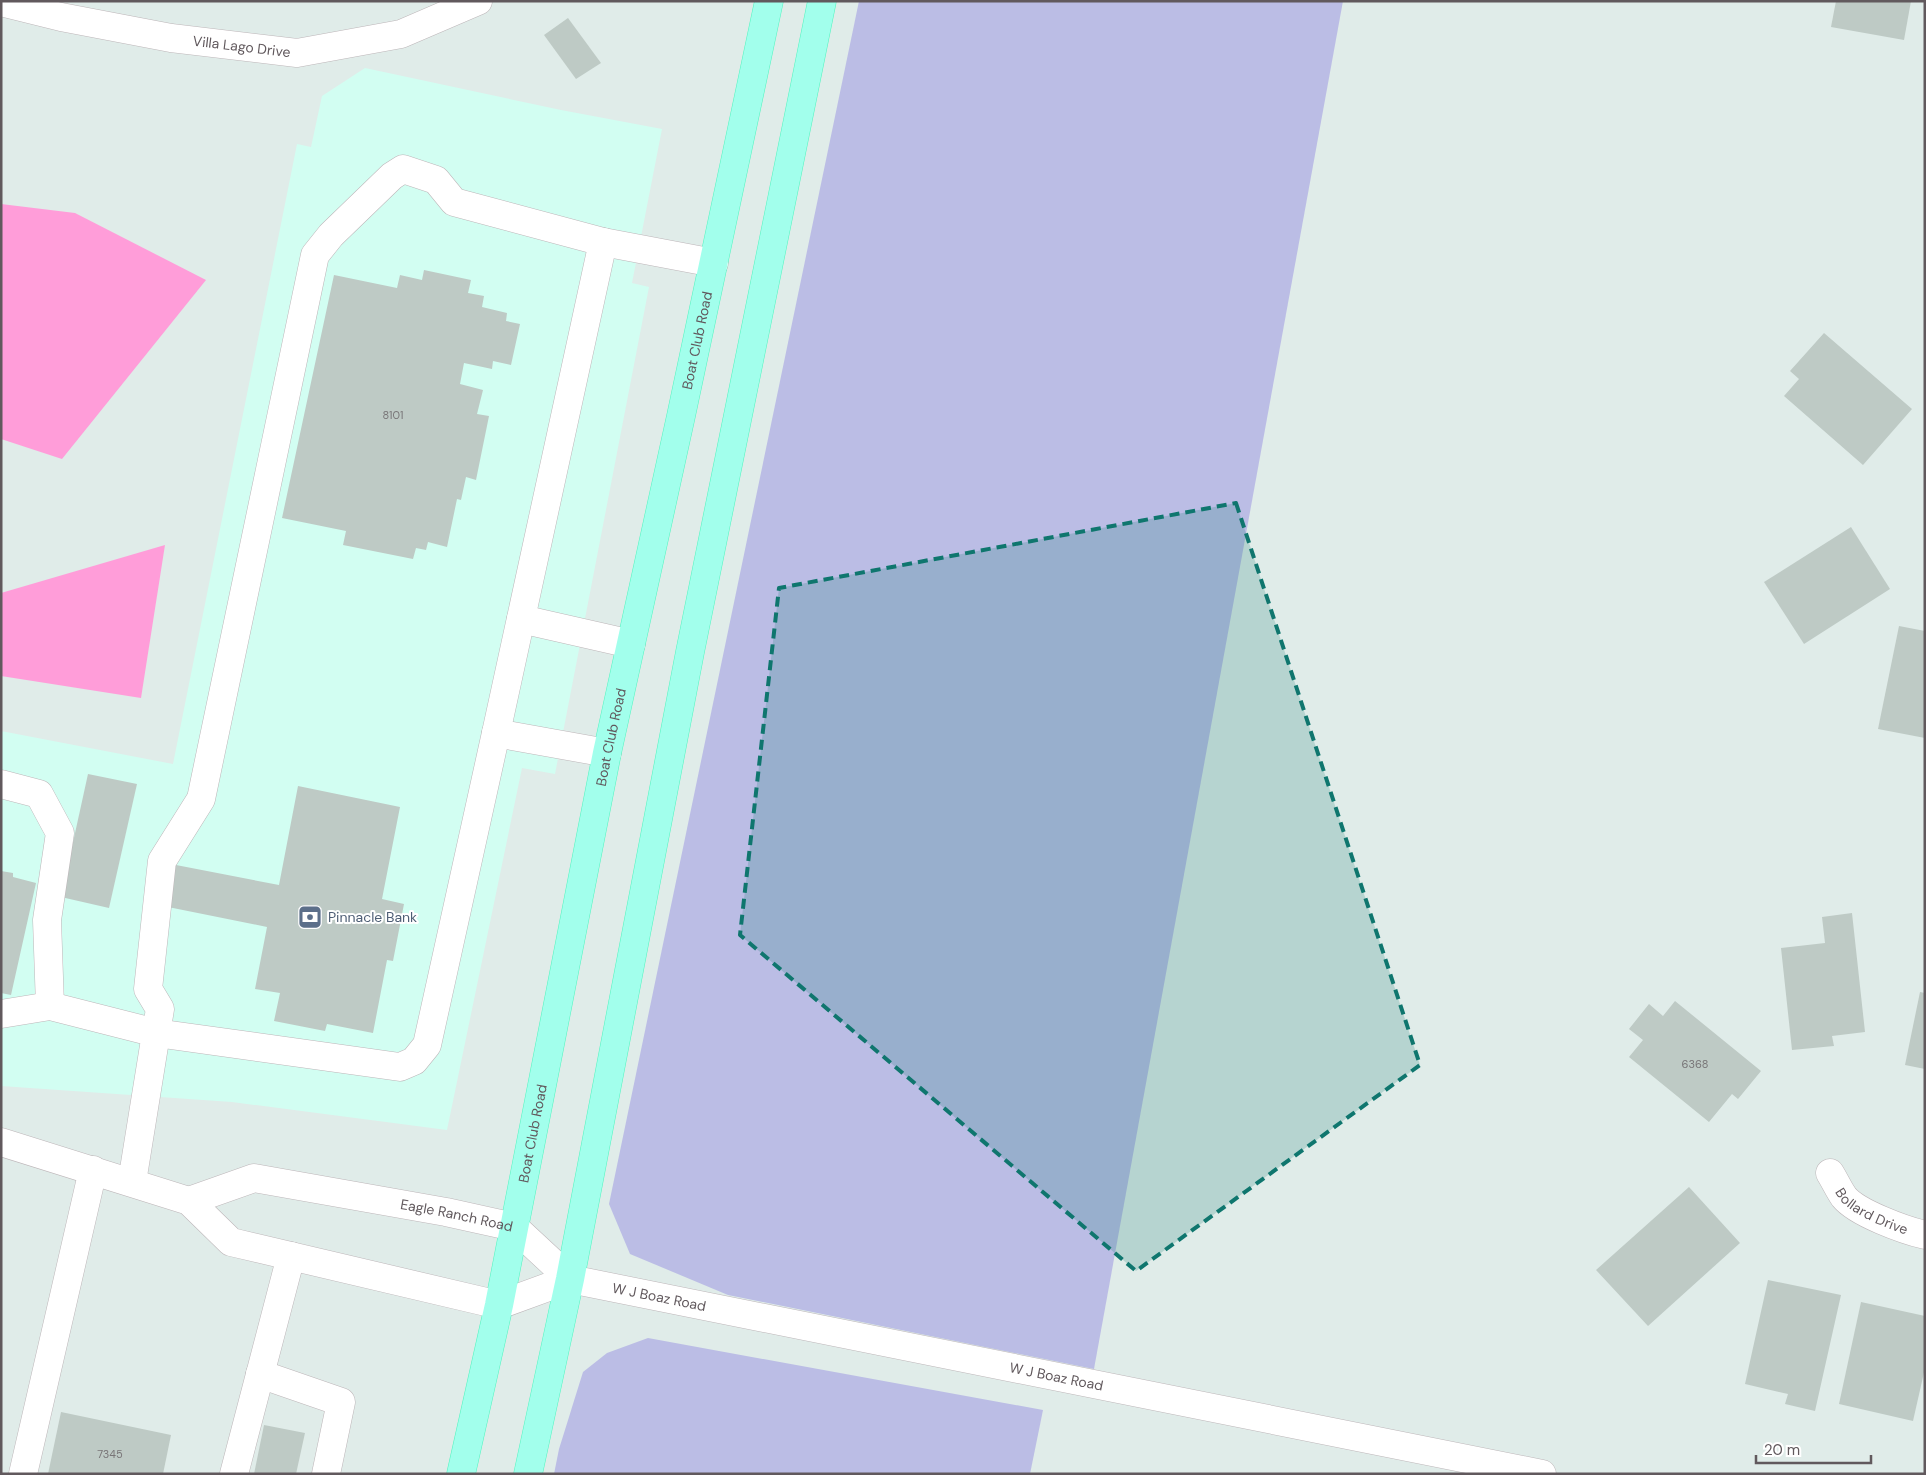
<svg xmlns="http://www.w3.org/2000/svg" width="1926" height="1475" font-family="'DM Sans',sans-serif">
<rect width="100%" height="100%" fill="#e0ece9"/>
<path fill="#d2fef2" d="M 365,68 L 561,110 L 662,129 L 632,283 L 649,287 L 555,774 L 522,768 L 447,1130 L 232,1102 L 1,1086 L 1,731 L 173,764 L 297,144 L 311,147 L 322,96 Z"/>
<g fill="#bbbde5">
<path d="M 859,1 L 1343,1 L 1094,1369 L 728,1295 L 630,1254 L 609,1204 Z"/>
<path d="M 648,1338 L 1043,1410 L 1030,1474 L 554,1474 L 559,1449 L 583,1372 L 607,1353 Z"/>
</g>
<g fill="#ff9dd9">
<path d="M 1,204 L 75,213 L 206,280 L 62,459 L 1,439 Z"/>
<path d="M 165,545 L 141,698 L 1,676 L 1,593 Z"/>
</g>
<g fill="#becac5">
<path d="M 1836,1 L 1911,1 L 1904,40 L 1831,27 Z"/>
<path d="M 568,18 L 601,63 L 576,79 L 544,35 Z"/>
<path d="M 424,270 L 471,280 L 468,293 L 484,296 L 482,307 L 507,313 L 506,321 L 520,324 L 511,365 L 493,361 L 492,369 L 464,363 L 460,384 L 483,390 L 477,414 L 489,416 L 476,480 L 466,477 L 461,500 L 457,499 L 447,547 L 428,542 L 426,550 L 416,548 L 413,559 L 343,545 L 346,531 L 282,518 L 334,275 L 397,288 L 400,275 L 422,280 Z"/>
<path d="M 1824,333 L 1912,409 L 1863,465 L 1784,396 L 1799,379 L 1790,371 Z"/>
<path d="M 1851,527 L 1890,589 L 1804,644 L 1764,582 Z"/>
<path d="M 1899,626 L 1925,631 L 1925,738 L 1878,729 Z"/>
<path d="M 88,774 L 137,784 L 109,908 L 61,897 Z"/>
<path d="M 298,786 L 400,807 L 382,899 L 404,904 L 393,961 L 387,960 L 373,1033 L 327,1024 L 325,1031 L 274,1021 L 280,993 L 255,989 L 267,927 L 168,907 L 176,865 L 279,885 Z"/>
<path d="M 1,871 L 13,873 L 13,877 L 36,883 L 11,995 L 1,993 Z"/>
<path d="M 1852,913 L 1865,1032 L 1832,1036 L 1834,1046 L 1792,1050 L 1781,948 L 1825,943 L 1822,917 Z"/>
<path d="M 1920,992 L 1925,993 L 1925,1069 L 1905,1065 Z"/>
<path d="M 1675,1001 L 1761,1071 L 1738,1099 L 1732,1094 L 1709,1122 L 1629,1057 L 1643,1040 L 1629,1029 L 1649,1004 L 1663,1016 Z"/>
<path d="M 1689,1187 L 1740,1243 L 1648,1326 L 1596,1270 Z"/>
<path d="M 1768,1280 L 1841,1295 L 1815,1411 L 1785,1404 L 1788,1394 L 1745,1384 Z"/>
<path d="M 1861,1302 L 1925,1316 L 1925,1368 L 1913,1421 L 1839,1404 Z"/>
<path d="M 61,1412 L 171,1435 L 163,1474 L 48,1474 Z"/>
<path d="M 264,1425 L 305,1433 L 296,1474 L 254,1474 Z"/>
</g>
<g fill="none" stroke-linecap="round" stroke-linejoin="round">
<g stroke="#bdb6b9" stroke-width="29">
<g id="minor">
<path id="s1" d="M 1,2 L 61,17 L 171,38 L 297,53 L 401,34 L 478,1"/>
<path d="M 521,619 L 631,644"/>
<path d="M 496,733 L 603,242"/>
<path d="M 1,784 L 39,794 L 60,833 L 47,920 L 50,1006"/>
<path d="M 1,1014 L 50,1006 L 156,1033 L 400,1067 L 414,1061 L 427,1045 L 496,733 L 607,753"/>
<path d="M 1,1142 L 189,1201 L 231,1242 L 499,1305 L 570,1279"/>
<path id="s2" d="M 1830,1173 C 1835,1181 1839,1190 1844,1197 C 1857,1213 1904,1230 1925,1235"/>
<path d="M 132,1182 L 160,1009 L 148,989 L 162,861 L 201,799 L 315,255 L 331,235 L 392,176 L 403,169 L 436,180 L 454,202 L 603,242 L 714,263"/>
<path id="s3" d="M 189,1201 L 254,1178 L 446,1212 L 514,1227 L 570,1279"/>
<path id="s4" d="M 570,1279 L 1542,1474"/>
<path d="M 260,1374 L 341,1402 L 326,1474"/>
<path d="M 23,1474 L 93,1170"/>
<path d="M 234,1474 L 291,1256"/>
</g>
</g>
<g stroke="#51f4bf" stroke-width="29">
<g id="major">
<path id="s5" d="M 461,1474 L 499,1305 L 607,753 L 681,416 L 769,1"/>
<path d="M 528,1474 L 570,1279 L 690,652 L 822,1"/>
</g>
</g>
<use href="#minor" stroke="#fff" stroke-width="28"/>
<use href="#major" stroke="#a2ffec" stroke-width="28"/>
</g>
<path fill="#0f766e" fill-opacity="0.2" stroke="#0f766e" stroke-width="4" stroke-dasharray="10 6" stroke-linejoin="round" d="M 1236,503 L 1420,1065 L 1136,1271 L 740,935 L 779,588 Z"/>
<defs>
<g id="bank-square" transform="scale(1.25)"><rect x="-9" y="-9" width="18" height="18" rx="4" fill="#5c6f8a" stroke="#fff"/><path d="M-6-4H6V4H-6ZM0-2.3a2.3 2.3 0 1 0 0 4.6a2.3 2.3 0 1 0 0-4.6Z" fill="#fff"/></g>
</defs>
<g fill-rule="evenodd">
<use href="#bank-square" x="310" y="917"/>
</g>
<g text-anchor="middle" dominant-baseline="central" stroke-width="4" stroke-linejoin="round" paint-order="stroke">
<g font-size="11" fill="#787577">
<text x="393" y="415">8101</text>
<text x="1695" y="1064">6368</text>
<text x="110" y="1454">7345</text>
</g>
<g font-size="14" fill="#61595d" stroke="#fff">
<text stroke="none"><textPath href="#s1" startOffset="245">Villa Lago Drive</textPath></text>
<text stroke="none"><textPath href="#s5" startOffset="1158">Boat Club Road</textPath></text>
<text stroke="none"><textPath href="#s5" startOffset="752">Boat Club Road</textPath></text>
<text stroke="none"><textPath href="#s5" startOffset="348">Boat Club Road</textPath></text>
<text stroke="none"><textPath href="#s2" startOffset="59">Bollard Drive</textPath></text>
<text stroke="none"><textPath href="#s3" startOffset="275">Eagle Ranch Road</textPath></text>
<text stroke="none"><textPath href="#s4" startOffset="91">W J Boaz Road</textPath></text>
<text stroke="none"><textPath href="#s4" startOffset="496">W J Boaz Road</textPath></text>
</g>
<g font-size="14" fill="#4e5e75" stroke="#fff" text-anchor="start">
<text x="328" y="917">Pinnacle Bank</text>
</g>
</g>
<rect width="1926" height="1475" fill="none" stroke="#61595d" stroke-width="5"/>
<path d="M1756 1455v8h115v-8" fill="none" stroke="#61595d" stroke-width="2.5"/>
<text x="1764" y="1455" font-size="15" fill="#61595d" stroke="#ffffff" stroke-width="4" paint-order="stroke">20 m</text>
</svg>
